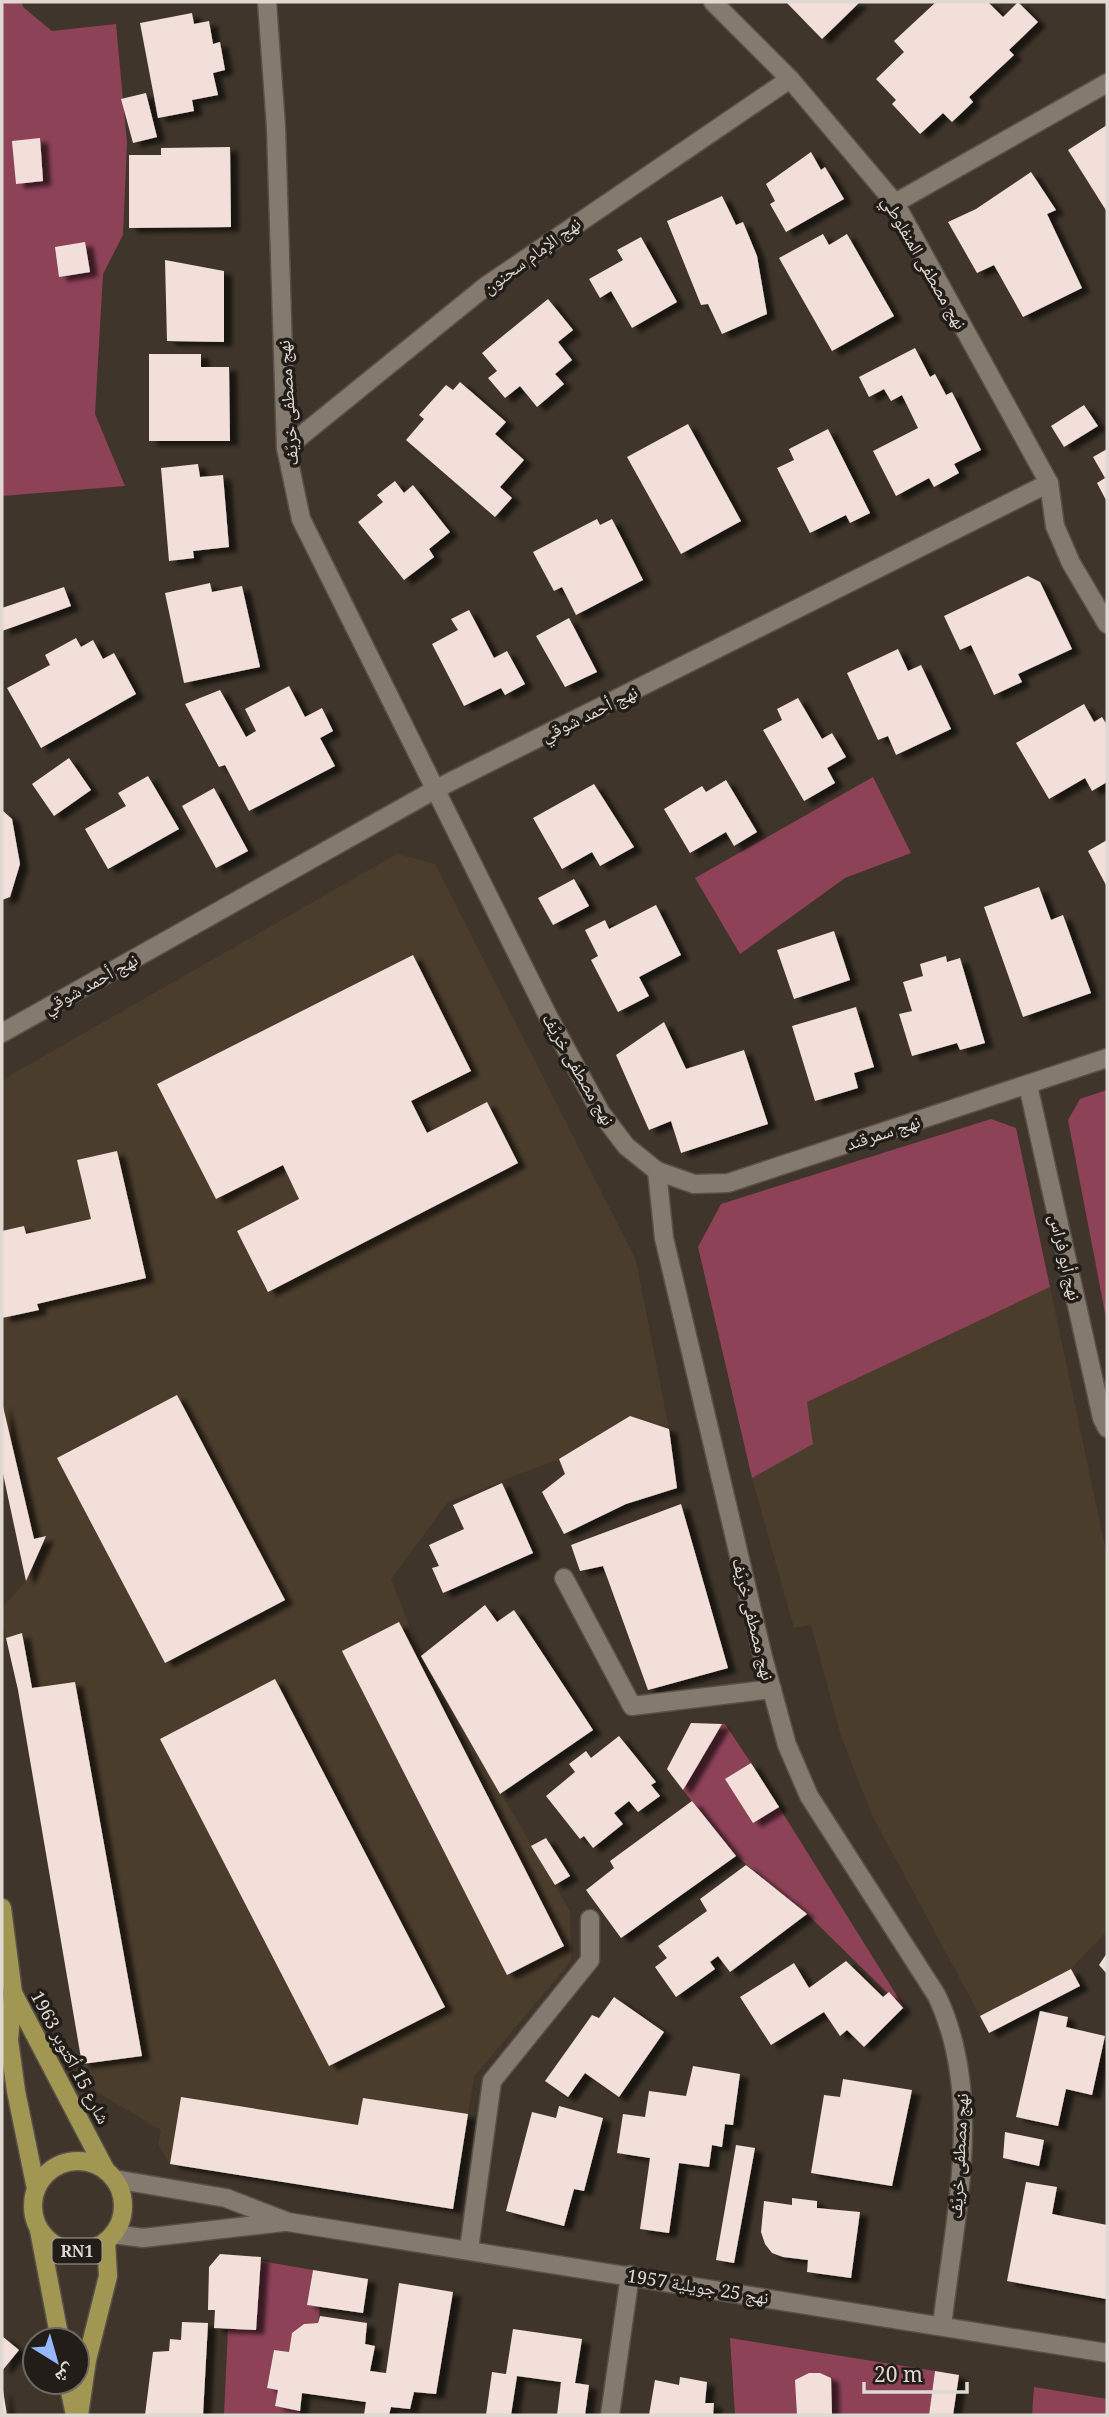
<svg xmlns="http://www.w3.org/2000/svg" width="1109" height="2417" font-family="'Noto Serif','Noto Naskh Arabic',serif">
<defs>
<filter id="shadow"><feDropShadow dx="8" dy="4.5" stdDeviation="2" flood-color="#0009"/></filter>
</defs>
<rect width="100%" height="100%" fill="#3f352a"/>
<g fill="#4b3d2c">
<path d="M 397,854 L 435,864 L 636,1260 L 669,1429 L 630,1416 L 559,1459 L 448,1502 L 391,1579 L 421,1656 L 570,1911 L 571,1961 L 474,2077 L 453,2209 L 170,2164 L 158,2145 L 161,2130 L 97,2092 L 86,2079 L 18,1690 L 2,1621 L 2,1608 L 26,1581 L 2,1469 L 2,1080 Z"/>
<path d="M 1050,1287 L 1107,1556 L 1107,1931 L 1071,1969 L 980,2016 L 872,1815 L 841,1736 L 811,1625 L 794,1628 L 752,1478 L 813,1444 L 807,1402 Z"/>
</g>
<g fill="#8e4258">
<path d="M 2,2 L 22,2 L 23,7 L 52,31 L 116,24 L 127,143 L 123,235 L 103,274 L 95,414 L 125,486 L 2,496 Z"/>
<path d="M 873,777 L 911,853 L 845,878 L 740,954 L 695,878 Z"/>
<path d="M 1107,1090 L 1107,1323 L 1068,1120 L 1080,1099 Z"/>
<path d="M 991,1119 L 1016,1128 L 1050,1287 L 807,1402 L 813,1444 L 752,1478 L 698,1247 L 721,1204 Z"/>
<path d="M 722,1724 L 725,1724 L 751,1763 L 726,1779 L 753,1822 L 779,1807 L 907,2012 L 807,1914 L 736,1856 L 683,1790 Z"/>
<path d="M 261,2261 L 313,2270 L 307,2305 L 320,2307 L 318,2323 L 304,2324 L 292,2333 L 289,2352 L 274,2350 L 267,2387 L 278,2390 L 275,2406 L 300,2411 L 300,2415 L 224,2414 L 228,2329 L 256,2329 Z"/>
<path d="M 730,2338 L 935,2371 L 929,2415 L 832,2415 L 831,2378 C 817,2371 809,2373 796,2380 L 797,2415 L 735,2415 Z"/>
<path d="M 1034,2387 L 1107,2399 L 1107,2415 L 1032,2415 Z"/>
</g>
<g fill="#f3dfda" filter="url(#shadow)">
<path d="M 786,2 L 860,2 L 822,39 Z"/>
<path d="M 936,2 L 988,2 L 1003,17 L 1018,2 L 1038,22 L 1009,50 L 1014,55 L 969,97 L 973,102 L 952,122 L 943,113 L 920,134 L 892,104 L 896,100 L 876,79 L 904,52 L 894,41 Z"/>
<path d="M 192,13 L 194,24 L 209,21 L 213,44 L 220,42 L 225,70 L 213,73 L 218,95 L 192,100 L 194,111 L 158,118 L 140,23 Z"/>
<path d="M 146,93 L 157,137 L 133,143 L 121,99 Z"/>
<path d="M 1107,125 L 1107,212 L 1068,150 Z"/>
<path d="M 40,138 L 43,181 L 16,184 L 12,141 Z"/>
<path d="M 230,147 L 231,227 L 129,228 L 129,155 L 161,155 L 161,148 Z"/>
<path d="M 811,152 L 821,170 L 825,167 L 844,199 L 786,232 L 770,204 L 775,201 L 766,184 Z"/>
<path d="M 1031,172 L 1056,210 L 1047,214 L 1082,288 L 1023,317 L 994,265 L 977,273 L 948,222 L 976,209 Z"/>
<path d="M 722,196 L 736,225 L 743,222 L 757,256 L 767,314 L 722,334 L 708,304 L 701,305 L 667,221 Z"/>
<path d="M 823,234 L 829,245 L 847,234 L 894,316 L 832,351 L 779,258 Z"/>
<path d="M 641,237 L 677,302 L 632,328 L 611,291 L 600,298 L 589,279 L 623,260 L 617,250 Z"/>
<path d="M 85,242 L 90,272 L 59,277 L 55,247 Z"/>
<path d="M 165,260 L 224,271 L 224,342 L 167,341 Z"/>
<path d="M 548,299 L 573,330 L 558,342 L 572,360 L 555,374 L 564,384 L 537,407 L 520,386 L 505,398 L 488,378 L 497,371 L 482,353 Z"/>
<path d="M 915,348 L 930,377 L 935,374 L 946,395 L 952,392 L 981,450 L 954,464 L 959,473 L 934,487 L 929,478 L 896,496 L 873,451 L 918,428 L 902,395 L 891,401 L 884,389 L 869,397 L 859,377 Z"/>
<path d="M 149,354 L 201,354 L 201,367 L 229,367 L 230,441 L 149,441 Z"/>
<path d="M 460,382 L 506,422 L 495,434 L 524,460 L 500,487 L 512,498 L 495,517 L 406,440 L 424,419 L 419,415 L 446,385 L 453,390 Z"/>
<path d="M 1084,405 L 1098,426 L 1064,447 L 1051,426 Z"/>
<path d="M 688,424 L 741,521 L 681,554 L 627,457 Z"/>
<path d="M 828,429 L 870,513 L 850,523 L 846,515 L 810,533 L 777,468 L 794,460 L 789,449 Z"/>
<path d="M 1107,449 L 1107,502 L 1097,483 L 1105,478 L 1093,457 Z"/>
<path d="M 198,464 L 200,477 L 223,475 L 229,547 L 193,551 L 194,558 L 169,561 L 161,468 Z"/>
<path d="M 395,481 L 404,493 L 413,485 L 450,532 L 429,549 L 434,557 L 404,580 L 358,522 L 383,502 L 377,495 Z"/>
<path d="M 597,519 L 600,525 L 612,519 L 643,580 L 576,615 L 562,587 L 554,591 L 533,552 Z"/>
<path d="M 1028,576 L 1040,582 L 1072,649 L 1018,674 L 1022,682 L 994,695 L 971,645 L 960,650 L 944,616 Z"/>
<path d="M 210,583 L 212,592 L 242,586 L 260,667 L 184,683 L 165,593 Z"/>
<path d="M 64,587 L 71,606 L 2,631 L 2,608 Z"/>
<path d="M 469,610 L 494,658 L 507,651 L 525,684 L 505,695 L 501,688 L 464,706 L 432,644 L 458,630 L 451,619 Z"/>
<path d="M 569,618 L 597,672 L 565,687 L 536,636 Z"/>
<path d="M 76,638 L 81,647 L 93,640 L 103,659 L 114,653 L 136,694 L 41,748 L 7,688 L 50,665 L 45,655 Z"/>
<path d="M 898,649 L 908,671 L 921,665 L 951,729 L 896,755 L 888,736 L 878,740 L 847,673 Z"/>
<path d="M 289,686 L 305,717 L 322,708 L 333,731 L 320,738 L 335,766 L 249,811 L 225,765 L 219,767 L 185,704 L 220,690 L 246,737 L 256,731 L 245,709 Z"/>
<path d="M 798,698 L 822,739 L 832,733 L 846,757 L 827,768 L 835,783 L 804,801 L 763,730 L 782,720 L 777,709 Z"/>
<path d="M 1084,704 L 1094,722 L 1102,717 L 1107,725 L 1107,782 L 1092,791 L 1085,778 L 1049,799 L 1016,743 Z"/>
<path d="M 69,758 L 91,790 L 54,816 L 32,784 Z"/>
<path d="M 148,776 L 179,829 L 108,869 L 85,829 L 126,806 L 118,793 Z"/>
<path d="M 726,780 L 757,832 L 734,846 L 726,832 L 690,853 L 664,809 L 702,786 L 706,792 Z"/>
<path d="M 594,784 L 634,847 L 600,866 L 592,852 L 562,869 L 533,818 Z"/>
<path d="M 214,788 L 248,851 L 216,868 L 182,806 Z"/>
<path d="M 2,810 L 12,819 L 20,864 L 10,897 L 2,900 Z"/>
<path d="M 1107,840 L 1107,887 L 1088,851 Z"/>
<path d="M 574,879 L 589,906 L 553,925 L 538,898 Z"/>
<path d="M 1039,887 L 1051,920 L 1063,915 L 1091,993 L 1023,1017 L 984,907 Z"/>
<path d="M 656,905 L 681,955 L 639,977 L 649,996 L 618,1012 L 591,960 L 598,956 L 585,930 L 605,920 L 609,929 Z"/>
<path d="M 834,931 L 850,980 L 794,999 L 777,950 Z"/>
<path d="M 413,955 L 471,1071 L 411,1101 L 427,1133 L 487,1102 L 518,1163 L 268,1292 L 237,1231 L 299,1199 L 283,1165 L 216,1199 L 157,1084 Z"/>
<path d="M 946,956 L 947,962 L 960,958 L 985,1043 L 960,1050 L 957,1043 L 912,1056 L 899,1014 L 912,1011 L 903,982 L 923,976 L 920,964 Z"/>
<path d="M 856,1007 L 874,1067 L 854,1073 L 858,1088 L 815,1101 L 792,1026 Z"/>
<path d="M 664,1022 L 686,1069 L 744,1050 L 768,1124 L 681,1153 L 671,1121 L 649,1130 L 616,1055 Z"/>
<path d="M 117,1151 L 146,1278 L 37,1304 L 39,1310 L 2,1318 L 2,1231 L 24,1226 L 26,1234 L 91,1219 L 77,1160 Z"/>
<path d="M 177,1395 L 285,1600 L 165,1663 L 57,1458 Z"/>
<path d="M 2,1402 L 34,1539 L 46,1536 L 26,1581 L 2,1469 Z"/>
<path d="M 630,1416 L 669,1429 L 677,1488 L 626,1504 L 564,1534 L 542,1492 L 565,1474 L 559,1459 Z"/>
<path d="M 502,1483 L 533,1553 L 443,1593 L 432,1568 L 439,1566 L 429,1545 L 464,1529 L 453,1505 Z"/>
<path d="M 681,1504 L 728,1668 L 648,1690 L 603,1566 L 580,1571 L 571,1545 Z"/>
<path d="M 485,1605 L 497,1622 L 514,1610 L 593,1730 L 500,1794 L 421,1656 Z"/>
<path d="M 399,1622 L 564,1946 L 507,1975 L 342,1651 Z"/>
<path d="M 22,1633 L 32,1688 L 75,1682 L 142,2056 L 82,2064 L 18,1690 L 6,1638 Z"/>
<path d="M 275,1679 L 445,2007 L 329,2066 L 160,1739 Z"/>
<path d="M 691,1723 L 722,1724 L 683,1790 L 667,1769 Z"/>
<path d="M 619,1736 L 656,1782 L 651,1785 L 660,1796 L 638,1812 L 629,1801 L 614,1813 L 623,1824 L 593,1848 L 584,1836 L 580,1839 L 546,1796 L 575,1772 L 569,1764 L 586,1751 L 591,1758 Z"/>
<path d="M 751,1763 L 779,1807 L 753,1823 L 725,1779 Z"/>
<path d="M 692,1801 L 736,1856 L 621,1938 L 586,1890 L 614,1868 L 610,1861 Z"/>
<path d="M 546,1838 L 570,1876 L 555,1885 L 531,1846 Z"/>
<path d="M 746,1865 L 807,1914 L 730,1972 L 718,1956 L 710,1962 L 715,1969 L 676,1997 L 655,1967 L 667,1958 L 658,1946 L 707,1911 L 700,1899 Z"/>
<path d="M 1107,1953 L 1107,1974 L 1099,1965 Z"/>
<path d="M 846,1961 L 883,1997 L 889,1992 L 903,2008 L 864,2047 L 847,2030 L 840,2036 L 824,2012 L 771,2045 L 740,1997 L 794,1963 L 809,1988 Z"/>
<path d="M 1071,1969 L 1080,1986 L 989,2033 L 980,2016 Z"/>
<path d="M 614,1997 L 664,2032 L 619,2097 L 585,2073 L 568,2097 L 545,2081 L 592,2015 L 599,2018 Z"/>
<path d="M 1040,2011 L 1068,2017 L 1066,2027 L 1105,2036 L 1092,2095 L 1066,2089 L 1058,2126 L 1016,2117 Z"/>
<path d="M 693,2066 L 740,2074 L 733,2125 L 725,2124 L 722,2147 L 712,2145 L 709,2167 L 679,2163 L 669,2233 L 640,2229 L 650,2158 L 617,2153 L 623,2114 L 645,2117 L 649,2091 L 686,2096 Z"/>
<path d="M 843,2079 L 912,2090 L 892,2186 L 811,2173 L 824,2095 L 840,2097 Z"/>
<path d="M 181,2097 L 358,2125 L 363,2098 L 468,2114 L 453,2209 L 170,2164 Z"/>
<path d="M 559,2106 L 603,2118 L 584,2191 L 574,2189 L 564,2226 L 506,2211 L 532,2112 L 556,2118 Z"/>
<path d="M 1005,2132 L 1044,2140 L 1039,2166 L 1003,2158 Z"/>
<path d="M 736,2145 L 755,2148 L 734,2263 L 716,2260 Z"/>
<path d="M 1026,2182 L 1057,2187 L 1052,2214 L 1107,2225 L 1106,2299 L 1007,2281 Z"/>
<path d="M 792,2198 L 817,2201 L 817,2208 L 860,2212 L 851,2278 L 807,2272 L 808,2260 L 783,2257 L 772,2253 L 765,2244 L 761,2232 L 764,2201 L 792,2205 Z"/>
<path d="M 220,2254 L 261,2257 L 256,2330 L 214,2328 L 215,2310 L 208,2310 L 209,2267 Z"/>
<path d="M 313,2270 L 368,2279 L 363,2313 L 307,2305 Z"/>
<path d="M 399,2283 L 453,2292 L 436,2394 L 414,2392 L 410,2409 L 391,2407 L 389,2415 L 364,2415 L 366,2402 L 302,2393 L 300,2411 L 275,2406 L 278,2390 L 267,2388 L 274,2350 L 289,2352 L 292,2333 L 304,2324 L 318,2323 L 320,2316 L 367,2323 L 365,2344 L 375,2346 L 370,2371 L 386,2373 Z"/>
<path d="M 182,2322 L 208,2323 L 203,2415 L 145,2415 L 153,2352 L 169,2351 L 170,2339 L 181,2340 Z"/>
<path d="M 513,2329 L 582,2339 L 575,2383 L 589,2385 L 585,2415 L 557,2415 L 561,2382 L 517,2376 L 511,2415 L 486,2415 L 492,2372 L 506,2374 Z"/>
<path d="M 2,2336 L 19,2350 L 2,2371 Z"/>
<path d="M 935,2371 L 959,2375 L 953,2415 L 929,2415 Z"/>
<path d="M 809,2373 L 820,2373 L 831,2378 L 832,2415 L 797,2415 L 795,2380 Z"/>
<path d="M 680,2377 L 707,2382 L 705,2403 L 714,2403 L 713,2415 L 649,2415 L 655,2380 L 679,2385 Z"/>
<path d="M 2,2390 L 3,2390 L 7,2415 L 2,2415 Z"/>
</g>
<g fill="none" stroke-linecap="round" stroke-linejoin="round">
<g stroke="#595148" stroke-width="21">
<g id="minor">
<path d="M 267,2 L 276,127 L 286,448 L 301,519 L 548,1016 L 601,1113 L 626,1146 L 657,1171 L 664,1238 L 763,1657 L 787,1745 L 809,1796 L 937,1996 C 985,2098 954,2219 942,2326"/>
<path d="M 713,2 L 790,79 L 895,203 L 1049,483 L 1055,526 L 1071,563 L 1107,624"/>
<path d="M 895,203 L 1107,83"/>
<path d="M 286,448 L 486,286 L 790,79"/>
<path d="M 2,1033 L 436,789 L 1049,483"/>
<path d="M 1028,1085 L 1102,1418 L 1107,1428"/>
<path d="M 657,1171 L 694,1184 L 728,1183 L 1107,1058"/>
<path d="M 564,1578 L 632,1706 L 772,1689"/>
<path d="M 114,2179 L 226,2198 L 288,2222 L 1107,2353"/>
<path d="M 113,2234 L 143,2238 L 284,2222"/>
<path d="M 469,2249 L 492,2081 L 590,1960 L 590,1919"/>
<path d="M 610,2415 L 630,2275"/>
</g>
</g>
<g stroke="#595148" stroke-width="21">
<g id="major">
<path d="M 2,1908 L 13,1993 L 9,2040 L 16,2091 L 36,2189"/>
<path d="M 13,1993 L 105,2169"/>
<circle cx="78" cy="2206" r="45"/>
<path d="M 39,2230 L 60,2340"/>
<path d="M 68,2382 L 75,2415"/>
<path d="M 79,2415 L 87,2360 L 108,2276 L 106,2241"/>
</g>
</g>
<use href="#minor" stroke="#857a6e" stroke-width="18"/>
<use href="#major" stroke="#a19753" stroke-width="18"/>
</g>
<g text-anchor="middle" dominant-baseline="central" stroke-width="7" stroke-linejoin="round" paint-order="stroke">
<rect fill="#221d18" stroke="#a6a19a" stroke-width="2" x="52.5" y="2238.5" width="49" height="25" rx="5"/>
<g font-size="16" font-weight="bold" fill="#dfd9d2">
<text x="77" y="2251">RN1</text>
</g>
<g font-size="18" fill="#dfd9d2" stroke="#221d18">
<text transform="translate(531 255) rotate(-36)">نهج الإمام سحنون</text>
<text transform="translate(925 262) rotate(60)">نهج مصطفى المنفلوطي</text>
<text transform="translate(287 403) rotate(-94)">نهج مصطفى خريّف</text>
<text transform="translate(589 713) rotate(-26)">نهج أحمد شوقي</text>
<text transform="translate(90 983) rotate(-29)">نهج أحمد شوقي</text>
<text transform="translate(579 1069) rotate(60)">نهج مصطفى خريّف</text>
<text transform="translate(883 1132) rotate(-18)">نهج سمرقند</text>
<text transform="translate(1066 1257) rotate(77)">نهج أبو فراس</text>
<text transform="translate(754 1619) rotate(76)">نهج مصطفى خريّف</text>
<text transform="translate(71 2057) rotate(62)">شارع 15 أكتوبر 1963</text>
<text transform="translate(958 2156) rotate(-87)">نهج مصطفى خريّف</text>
<text transform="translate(698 2286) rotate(9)">نهج 25 جويلية 1957</text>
</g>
</g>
<rect width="1109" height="2417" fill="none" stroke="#dfd9d2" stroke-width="7"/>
<g transform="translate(56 2361) rotate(143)"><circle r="33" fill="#221d18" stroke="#6e6862" stroke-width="2"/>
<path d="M0-5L12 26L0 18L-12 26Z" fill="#94b7fd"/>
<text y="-10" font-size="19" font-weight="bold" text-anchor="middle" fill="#dfd9d2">ش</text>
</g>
<path d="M864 2382v10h103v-10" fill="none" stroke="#dfd9d2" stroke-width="3.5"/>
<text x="874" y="2382" font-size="21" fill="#dfd9d2" stroke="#221d18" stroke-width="5" paint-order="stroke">20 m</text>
</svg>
